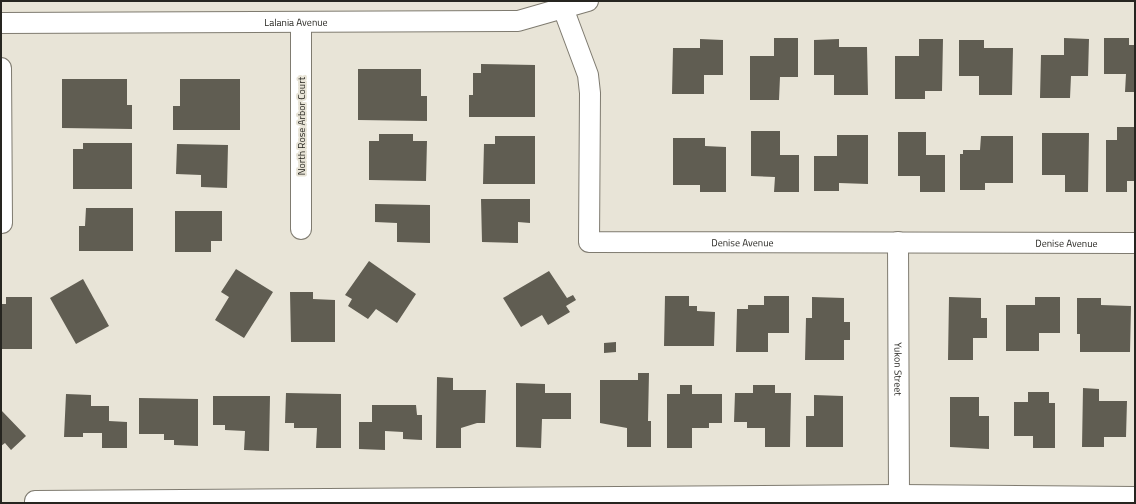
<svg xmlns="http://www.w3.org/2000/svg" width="1136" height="504" font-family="'Titillium Web',sans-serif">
<rect width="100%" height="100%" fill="#e8e4d7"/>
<g fill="#605d52">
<path d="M 774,38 L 798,38 L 798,77 L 780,77 L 779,100 L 750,100 L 750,56 L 774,56 Z"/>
<path d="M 1064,38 L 1089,39 L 1088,76 L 1071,76 L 1070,98 L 1040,98 L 1041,55 L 1064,55 Z"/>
<path d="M 1104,38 L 1129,38 L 1129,45 L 1135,45 L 1135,92 L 1125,92 L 1126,74 L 1104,74 Z"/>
<path d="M 700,39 L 723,40 L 723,75 L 704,75 L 704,94 L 672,94 L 673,48 L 700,48 Z"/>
<path d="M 839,39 L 839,47 L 867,47 L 868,95 L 834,95 L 834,75 L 814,75 L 814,40 Z"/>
<path d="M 919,39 L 943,39 L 942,91 L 925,91 L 925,99 L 895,99 L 895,56 L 919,56 Z"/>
<path d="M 959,40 L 984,40 L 984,48 L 1013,48 L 1012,95 L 979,95 L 979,76 L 959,76 Z"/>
<path d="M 481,64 L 535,65 L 535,117 L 469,117 L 469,95 L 473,95 L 473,73 L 481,73 Z"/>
<path d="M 358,69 L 421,69 L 421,96 L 427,96 L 427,121 L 358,120 Z"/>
<path d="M 62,79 L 127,79 L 127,105 L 132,105 L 132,129 L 62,128 Z"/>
<path d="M 180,79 L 240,79 L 240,130 L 173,130 L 173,106 L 180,106 Z"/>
<path d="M 1117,127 L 1135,127 L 1135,181 L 1127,181 L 1127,192 L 1106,192 L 1106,140 L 1117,140 Z"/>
<path d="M 751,131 L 780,131 L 780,155 L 799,155 L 799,192 L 774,192 L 775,177 L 751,176 Z"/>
<path d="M 898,132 L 926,132 L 926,155 L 945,155 L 945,192 L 920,192 L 920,176 L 898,176 Z"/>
<path d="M 1042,133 L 1089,133 L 1088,192 L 1065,192 L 1065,175 L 1042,175 Z"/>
<path d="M 379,134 L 413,134 L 413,141 L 427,141 L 426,181 L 369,180 L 369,141 L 379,141 Z"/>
<path d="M 837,135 L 868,135 L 868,184 L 839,183 L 839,191 L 814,191 L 814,156 L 837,156 Z"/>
<path d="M 495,136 L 535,136 L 535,184 L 483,184 L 484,144 L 495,144 Z"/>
<path d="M 981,136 L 1013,136 L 1013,183 L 985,183 L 985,190 L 960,190 L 960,154 L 963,154 L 963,150 L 980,150 Z"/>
<path d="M 673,138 L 705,138 L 705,146 L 726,147 L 726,192 L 700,192 L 700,185 L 673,185 Z"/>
<path d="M 83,143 L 132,143 L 132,189 L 73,189 L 73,149 L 83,149 Z"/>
<path d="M 177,144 L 228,145 L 227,188 L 201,187 L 201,175 L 176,174 Z"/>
<path d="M 481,199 L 530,199 L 530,223 L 518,222 L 518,243 L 482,242 Z"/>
<path d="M 375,204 L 430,205 L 430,243 L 397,242 L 397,223 L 375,222 Z"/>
<path d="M 86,208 L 133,208 L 133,251 L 79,251 L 79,226 L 85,226 Z"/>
<path d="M 175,211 L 222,211 L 222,241 L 211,241 L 211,252 L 175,252 Z"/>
<path d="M 369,261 L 416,294 L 397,323 L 376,309 L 368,319 L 348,306 L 352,299 L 345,295 Z"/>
<path d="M 236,269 L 273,292 L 244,338 L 215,320 L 229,297 L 221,292 Z"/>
<path d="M 549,271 L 567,298 L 573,295 L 576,300 L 566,306 L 570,312 L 548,325 L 542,315 L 521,327 L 503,298 Z"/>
<path d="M 83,279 L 109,326 L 76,344 L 50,298 Z"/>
<path d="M 290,292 L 313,292 L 313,299 L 335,300 L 335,342 L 291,342 Z"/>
<path d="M 665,296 L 689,296 L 689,306 L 697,306 L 697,311 L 715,312 L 714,346 L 664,346 Z"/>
<path d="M 764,296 L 789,296 L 789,333 L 768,333 L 768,352 L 736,352 L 737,309 L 748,309 L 748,305 L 764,305 Z"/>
<path d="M 6,297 L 32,297 L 32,349 L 1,349 L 1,304 L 6,304 Z"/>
<path d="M 812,297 L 844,298 L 844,322 L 850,322 L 850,340 L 844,340 L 844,360 L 805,360 L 806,318 L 812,318 Z"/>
<path d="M 949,297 L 981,298 L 981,318 L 987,318 L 987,338 L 973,338 L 973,360 L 948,360 Z"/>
<path d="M 1035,297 L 1060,297 L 1060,333 L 1039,333 L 1039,351 L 1006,351 L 1006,305 L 1035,305 Z"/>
<path d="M 1077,298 L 1101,298 L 1101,305 L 1131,306 L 1130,352 L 1080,352 L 1080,334 L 1077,334 Z"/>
<path d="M 616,342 L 616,352 L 604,353 L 604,343 Z"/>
<path d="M 638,373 L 649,373 L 648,421 L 651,421 L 651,447 L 627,447 L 627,428 L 600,423 L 600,380 L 638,380 Z"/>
<path d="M 437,377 L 453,378 L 453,390 L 486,390 L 485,423 L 477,423 L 461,428 L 461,448 L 436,448 Z"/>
<path d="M 516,383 L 545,384 L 545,393 L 571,393 L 571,419 L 542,419 L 541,448 L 516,447 Z"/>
<path d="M 680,385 L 692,385 L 692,394 L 722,394 L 722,423 L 709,423 L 709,428 L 692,428 L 692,448 L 667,448 L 667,394 L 680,394 Z"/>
<path d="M 753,385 L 775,385 L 775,393 L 791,393 L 790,447 L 765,447 L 765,428 L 747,428 L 747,422 L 734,422 L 735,393 L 753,393 Z"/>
<path d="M 1083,388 L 1099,389 L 1099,401 L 1127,401 L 1126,437 L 1104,437 L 1104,447 L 1082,447 Z"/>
<path d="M 1028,392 L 1049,392 L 1049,403 L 1055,403 L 1055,448 L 1033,448 L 1033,436 L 1014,436 L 1014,402 L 1028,402 Z"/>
<path d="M 286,393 L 341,394 L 341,448 L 316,448 L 317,428 L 294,428 L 294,423 L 285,423 Z"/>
<path d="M 66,394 L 91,395 L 91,406 L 109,406 L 109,421 L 127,422 L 127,448 L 102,448 L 102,433 L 83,433 L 83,437 L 64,437 Z"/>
<path d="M 814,395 L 843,396 L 843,447 L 806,447 L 806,416 L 814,416 Z"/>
<path d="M 213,396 L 270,396 L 269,451 L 244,450 L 245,431 L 225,430 L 225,425 L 213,425 Z"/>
<path d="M 950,397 L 979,397 L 979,416 L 989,416 L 989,449 L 950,447 Z"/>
<path d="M 139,398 L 198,399 L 198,446 L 174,445 L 174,440 L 164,440 L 164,434 L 139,434 Z"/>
<path d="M 372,405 L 416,405 L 417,415 L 422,415 L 422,440 L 403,439 L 403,432 L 385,431 L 385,450 L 359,449 L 359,422 L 372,422 Z"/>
<path d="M 1,410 L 26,436 L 11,450 L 5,443 L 1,446 Z"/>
</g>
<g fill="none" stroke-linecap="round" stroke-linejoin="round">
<g stroke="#7f7b70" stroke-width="22">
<g id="minor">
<path id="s1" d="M 563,8 L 588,75 L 590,93 L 589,242 L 1135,243"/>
<path d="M 301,22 L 301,229"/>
<path id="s2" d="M 1,23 L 518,21 L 588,1"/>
<path d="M 1,68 L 2,223"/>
<path id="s3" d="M 898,242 L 899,495"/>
<path d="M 35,503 L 35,501 L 899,495 L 1135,497"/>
</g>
</g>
<use href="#minor" stroke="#fff" stroke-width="20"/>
</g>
<g text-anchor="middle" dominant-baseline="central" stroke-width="4" stroke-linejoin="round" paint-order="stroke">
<g font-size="10" fill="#262520" stroke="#e8e4d7">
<text stroke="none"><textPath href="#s2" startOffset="295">Lalania Avenue</textPath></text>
<text transform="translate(301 126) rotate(-90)">North Rose Arbor Court</text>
<text stroke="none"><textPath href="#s1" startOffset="392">Denise Avenue</textPath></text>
<text stroke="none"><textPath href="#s1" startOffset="716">Denise Avenue</textPath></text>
<text stroke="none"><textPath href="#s3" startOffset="127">Yukon Street</textPath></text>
</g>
</g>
<rect width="1136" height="504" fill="none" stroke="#262520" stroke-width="4"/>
</svg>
